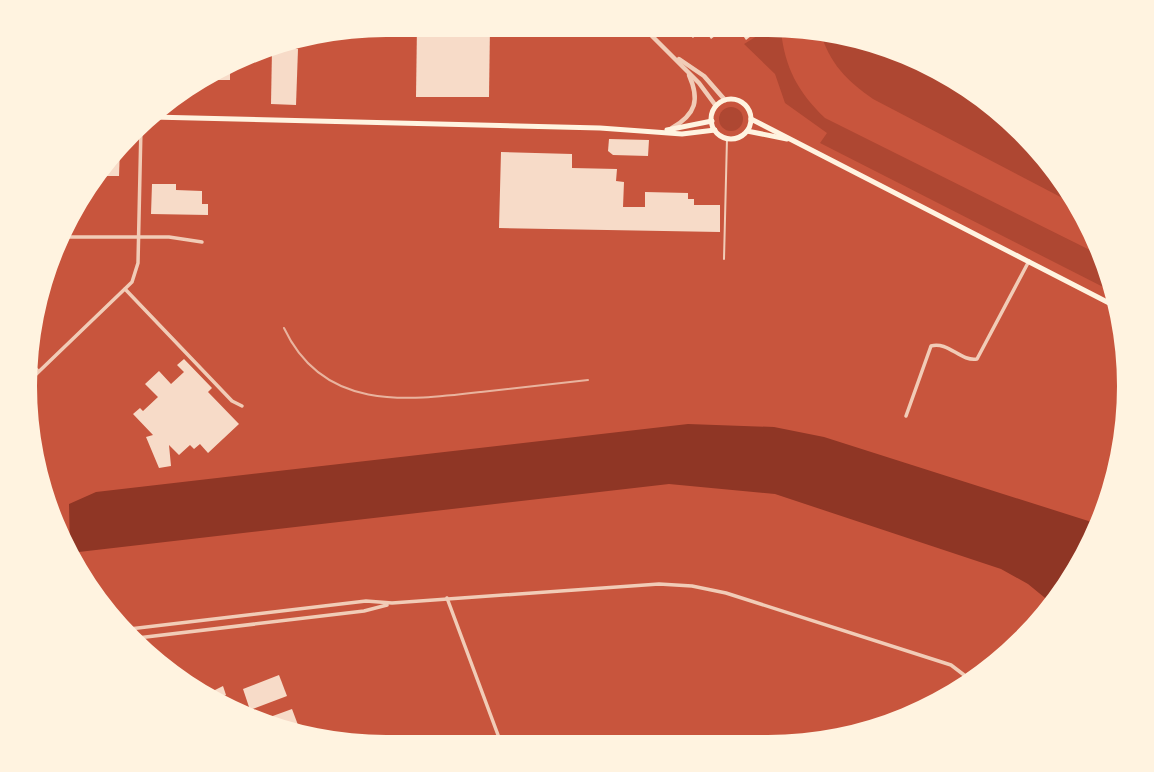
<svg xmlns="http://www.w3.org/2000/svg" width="1154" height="772" font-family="Lato,sans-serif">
<rect width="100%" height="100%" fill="#c8553d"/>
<g fill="#ae4732">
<path d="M 767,30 L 781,31 C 785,68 798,92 825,118 L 1104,257 L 1111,291 L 820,143 L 827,133 L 785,103 L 775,74 L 744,44 Z"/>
<path d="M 820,31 L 838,31 L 928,62 L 1023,130 L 1072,203 L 873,99 C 847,81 829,63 820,31 Z"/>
<circle cx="731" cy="119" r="12"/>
</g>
<path fill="#8f3625" d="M 688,424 L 774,427 L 824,437 L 1101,525 L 1050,602 L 1028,584 L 1001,569 L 775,494 L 669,484 L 70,553 L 69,504 L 96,492 Z"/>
<g fill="#f7dbc8">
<path d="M 417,25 L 490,26 L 489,97 L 416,97 Z"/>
<path d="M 683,29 L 702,29 L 693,38 Z"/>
<path d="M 704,29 L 723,30 L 711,39 Z"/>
<path d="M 739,30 L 753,30 L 755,33 L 746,40 Z"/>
<path d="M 272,49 L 298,49 L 296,105 L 271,104 Z"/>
<path d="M 230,64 L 230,80 L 197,80 Z"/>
<path d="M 609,139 L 649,140 L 648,156 L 613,155 L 608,151 Z"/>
<path d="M 120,147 L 119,176 L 94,176 L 99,166 Z"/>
<path d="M 501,152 L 572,154 L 572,168 L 617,169 L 616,181 L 624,182 L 623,207 L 645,207 L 645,192 L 688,193 L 688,199 L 694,199 L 694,205 L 720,205 L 720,232 L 499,228 Z"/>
<path d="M 152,184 L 176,184 L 176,190 L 202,191 L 202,204 L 208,204 L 208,215 L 151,214 Z"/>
<path d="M 184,359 L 212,388 L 208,392 L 239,424 L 208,453 L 200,444 L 194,449 L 190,445 L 179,455 L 169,445 L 171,466 L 159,468 L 146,437 L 153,435 L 133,414 L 140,408 L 143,411 L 158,397 L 145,384 L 159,371 L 171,384 L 184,372 L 177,365 Z"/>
<path d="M 279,675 L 287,696 L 250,710 L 243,689 Z"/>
<path d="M 223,686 L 226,695 L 213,701 L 205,695 Z"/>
<path d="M 292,709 L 298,725 L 285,730 L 259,721 Z"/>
</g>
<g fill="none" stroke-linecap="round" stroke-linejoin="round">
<g stroke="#f1ccb7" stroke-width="2">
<path d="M 724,259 L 727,138"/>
<path d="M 26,357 L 38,370"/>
</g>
<g stroke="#f1ccb7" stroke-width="3.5">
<path d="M 58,237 L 169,237 L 202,242"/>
<path d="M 125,289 L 232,401 L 242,406"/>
<path d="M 27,383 L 132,282 L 138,263 L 141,127"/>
<path d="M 906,416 L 931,346 C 948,341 961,362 977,359 L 1029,261"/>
<path d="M 447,598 L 501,743"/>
<path d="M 121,630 L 366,601 L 392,603 L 659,584 L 692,586 L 726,593 L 951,665 L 968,678"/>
<path d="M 129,639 L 364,611 L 387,605"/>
<path d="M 870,727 L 930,704"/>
</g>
<g stroke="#f1ccb7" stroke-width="4.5">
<path d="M 644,28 L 699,83 L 716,106"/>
<path d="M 679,59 L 704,76 L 725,100"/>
<path d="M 672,128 C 696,114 700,100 689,75"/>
</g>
<g stroke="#fff3e0" stroke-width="5">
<circle cx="731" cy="119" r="20"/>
<path d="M 152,117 L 600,128 L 682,134 L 715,130"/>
<path d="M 751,119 L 1113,305"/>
<path d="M 667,130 L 712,121"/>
<path d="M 747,131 L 787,139"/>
</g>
<path stroke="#e9b49f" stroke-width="2" d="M 284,328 C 323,411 405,401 481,392 C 517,388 552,384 588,380"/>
</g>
<path d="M0 0H1154V772H0ZM386 37H768A349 349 0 0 1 1117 386V386A349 349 0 0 1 768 735H386A349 349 0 0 1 37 386V386A349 349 0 0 1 386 37Z" fill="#fff3e0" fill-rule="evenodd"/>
</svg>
